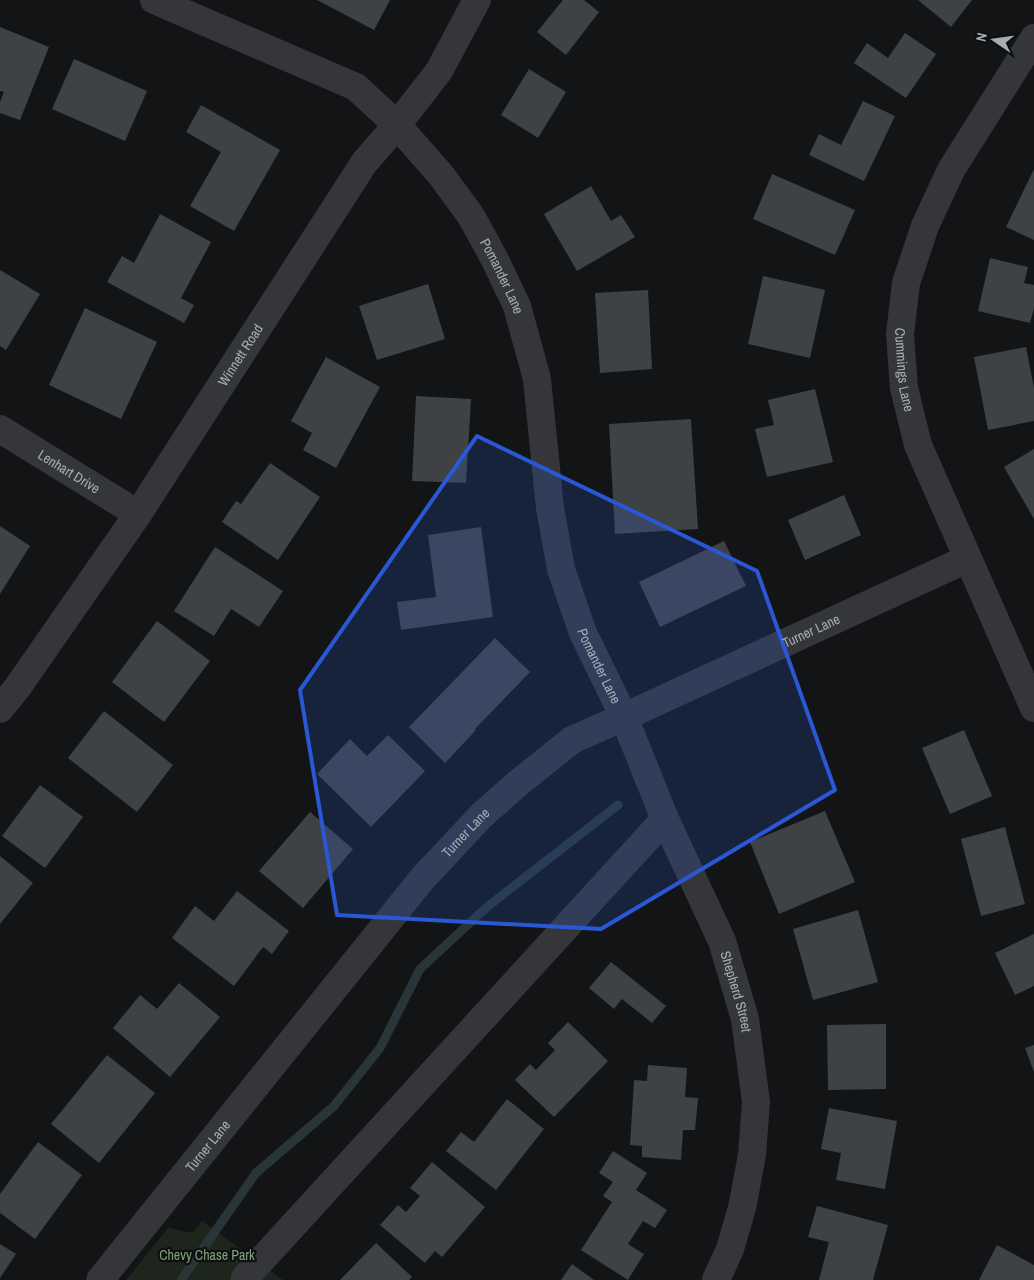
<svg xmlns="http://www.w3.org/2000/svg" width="1034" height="1280" font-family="'Archivo Narrow',sans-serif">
<rect width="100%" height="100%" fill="#131415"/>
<path fill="#1e251d" d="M 202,1221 L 283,1280 L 126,1280 L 168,1228 L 193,1233 Z"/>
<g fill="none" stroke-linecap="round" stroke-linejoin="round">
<path stroke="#293539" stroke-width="9" d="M 181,1280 L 256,1173 L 334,1106 L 380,1048 L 420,969 L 487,907 L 618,805"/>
</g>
<g fill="#3f4245">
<path d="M 317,0 L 390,0 L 374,30 Z"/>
<path d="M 563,0 L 584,0 L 599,12 L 566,55 L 537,32 Z"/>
<path d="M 918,0 L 972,0 L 951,27 Z"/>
<path d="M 0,27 L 49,47 L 20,120 L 0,113 L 0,102 L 4,92 L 0,91 Z"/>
<path d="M 905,33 L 936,54 L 906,98 L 854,63 L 867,43 L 888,58 Z"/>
<path d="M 74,59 L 147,91 L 125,141 L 52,109 Z"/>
<path d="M 529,69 L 566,92 L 538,138 L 501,115 Z"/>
<path d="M 863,101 L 895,116 L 864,181 L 809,155 L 819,134 L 841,145 Z"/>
<path d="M 201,105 L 280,150 L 234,231 L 190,206 L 221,152 L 186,132 Z"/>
<path d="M 1034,169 L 1034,240 L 1006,227 Z"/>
<path d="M 772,174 L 855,210 L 835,255 L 753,219 Z"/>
<path d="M 591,186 L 611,221 L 621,215 L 635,237 L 577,271 L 544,214 Z"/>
<path d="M 160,214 L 211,242 L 181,298 L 194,305 L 184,323 L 107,282 L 122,256 L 134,263 Z"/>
<path d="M 990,258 L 1028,267 L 1024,283 L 1034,285 L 1034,308 L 1030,323 L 978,311 Z"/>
<path d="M 0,270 L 40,294 L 6,350 L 0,346 Z"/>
<path d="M 763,276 L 825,290 L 810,358 L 748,344 Z"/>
<path d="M 428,284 L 445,339 L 377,360 L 359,306 Z"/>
<path d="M 648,290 L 652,369 L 600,373 L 595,293 Z"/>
<path d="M 85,308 L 157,342 L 121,419 L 49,385 Z"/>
<path d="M 1026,347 L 1034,388 L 1034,421 L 988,430 L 974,357 Z"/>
<path d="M 326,357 L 380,387 L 336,468 L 303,450 L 312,433 L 291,421 Z"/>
<path d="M 815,389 L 833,462 L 767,477 L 755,429 L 774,425 L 768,400 Z"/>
<path d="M 416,396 L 471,399 L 466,483 L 412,481 Z"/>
<path d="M 691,419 L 698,529 L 615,534 L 609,424 Z"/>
<path d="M 1034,449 L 1034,519 L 1004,467 Z"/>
<path d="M 270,463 L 320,497 L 278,560 L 222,522 L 236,501 L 241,504 Z"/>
<path d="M 844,495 L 861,535 L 805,560 L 788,520 Z"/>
<path d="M 0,526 L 30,546 L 0,594 Z"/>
<path d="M 481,527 L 493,617 L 401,630 L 397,602 L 436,597 L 428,535 Z"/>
<path d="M 724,541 L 746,586 L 660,627 L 639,582 Z"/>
<path d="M 215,547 L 283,591 L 259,627 L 231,609 L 214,636 L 174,611 Z"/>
<path d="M 157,621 L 210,661 L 164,722 L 112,682 Z"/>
<path d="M 495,638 L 530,672 L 475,729 L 476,730 L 445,763 L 409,727 Z"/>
<path d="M 104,711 L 173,765 L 137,812 L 68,758 Z"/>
<path d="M 964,730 L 992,796 L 950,814 L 922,748 Z"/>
<path d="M 388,735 L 425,771 L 371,827 L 317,774 L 350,739 L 367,756 Z"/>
<path d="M 40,785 L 83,817 L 45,868 L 2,836 Z"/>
<path d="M 825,811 L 855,882 L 779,914 L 750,842 Z"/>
<path d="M 310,812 L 353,849 L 303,908 L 259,871 Z"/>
<path d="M 1005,827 L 1025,904 L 981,916 L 961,839 Z"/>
<path d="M 0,856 L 33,883 L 0,924 Z"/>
<path d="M 237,891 L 289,931 L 272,954 L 263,947 L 234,986 L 172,938 L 195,906 L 214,921 Z"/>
<path d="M 858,910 L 878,982 L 813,1000 L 793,929 Z"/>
<path d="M 1034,934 L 1034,986 L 1015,995 L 995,953 Z"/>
<path d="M 611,962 L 666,1006 L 652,1023 L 622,999 L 614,1009 L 589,988 Z"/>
<path d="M 179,983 L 220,1017 L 170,1077 L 113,1028 L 140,995 L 157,1009 Z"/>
<path d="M 568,1022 L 608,1061 L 554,1117 L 515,1080 L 530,1064 L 536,1070 L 555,1050 L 548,1043 Z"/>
<path d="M 886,1024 L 886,1089 L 828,1090 L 827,1025 Z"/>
<path d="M 1034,1045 L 1034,1072 L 1025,1048 Z"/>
<path d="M 107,1055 L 155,1093 L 99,1163 L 51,1124 Z"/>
<path d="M 648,1065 L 687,1068 L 685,1097 L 698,1098 L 695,1130 L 683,1130 L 681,1160 L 642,1157 L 642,1146 L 630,1145 L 634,1080 L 647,1081 Z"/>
<path d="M 507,1099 L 544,1129 L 496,1190 L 446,1151 L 461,1132 L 474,1142 Z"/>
<path d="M 829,1108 L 897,1121 L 885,1189 L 836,1180 L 841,1153 L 821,1149 Z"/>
<path d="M 38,1142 L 82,1175 L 35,1239 L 0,1213 L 0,1194 Z"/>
<path d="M 613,1151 L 647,1173 L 636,1190 L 667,1210 L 655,1228 L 643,1221 L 628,1244 L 644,1254 L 628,1280 L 581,1250 L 612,1202 L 603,1196 L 613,1182 L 599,1173 Z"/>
<path d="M 432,1162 L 485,1207 L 442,1257 L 435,1251 L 425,1263 L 380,1225 L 398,1205 L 406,1212 L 420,1196 L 410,1188 Z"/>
<path d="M 817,1206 L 888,1225 L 873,1280 L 819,1280 L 829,1242 L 808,1237 Z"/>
<path d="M 376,1243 L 412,1277 L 409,1280 L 340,1280 Z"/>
<path d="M 0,1244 L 16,1254 L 0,1278 Z"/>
<path d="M 997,1245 L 1034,1265 L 1034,1280 L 979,1280 Z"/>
<path d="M 572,1264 L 594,1280 L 561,1280 Z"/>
</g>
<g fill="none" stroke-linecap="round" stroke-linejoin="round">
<g stroke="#34363a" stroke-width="28">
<path id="s1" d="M 154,0 L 356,87 L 397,125 L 441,175 L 471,216 L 495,260 L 517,306 L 537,379 L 550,508 L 561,569 L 583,633 L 624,717 L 665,819 L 722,941 L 745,1019 L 756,1102 L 752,1155 L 742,1208 L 730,1249 L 716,1280"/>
<path id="s2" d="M 1034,38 L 951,170 L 925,226 L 906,283 L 900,334 L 904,388 L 918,445 L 1034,708"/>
<path id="s3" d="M 0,429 L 138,514"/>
<path id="s4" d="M 0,709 L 17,688 L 138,514 L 364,163 L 397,125 L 439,71 L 477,0"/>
<path d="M 245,1278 L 665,819"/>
<path id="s5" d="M 100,1280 L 422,879 L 481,816 L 517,784 L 572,740 L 624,717 L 967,559"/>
</g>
</g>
<path fill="#2a58d5" fill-opacity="0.2" stroke="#2a58d5" stroke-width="4" stroke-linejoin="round" d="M 477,436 L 757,571 L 835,790 L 601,929 L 337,915 L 300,690 Z"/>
<g text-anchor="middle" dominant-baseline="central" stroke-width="4.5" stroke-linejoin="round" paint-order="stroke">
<g font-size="14" fill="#a4adb6" stroke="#0e0f10">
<text stroke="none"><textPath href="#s1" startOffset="461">Pomander Lane</textPath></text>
<text stroke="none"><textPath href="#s4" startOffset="428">Winnett Road</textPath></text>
<text stroke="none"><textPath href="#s2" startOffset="365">Cummings Lane</textPath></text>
<text stroke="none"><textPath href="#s3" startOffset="81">Lenhart Drive</textPath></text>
<text stroke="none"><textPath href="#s5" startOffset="982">Turner Lane</textPath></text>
<text stroke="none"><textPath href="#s1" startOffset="866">Pomander Lane</textPath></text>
<text stroke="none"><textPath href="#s5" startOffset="578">Turner Lane</textPath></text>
<text stroke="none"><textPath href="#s1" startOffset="1220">Shepherd Street</textPath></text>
<text stroke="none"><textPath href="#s5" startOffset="172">Turner Lane</textPath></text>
</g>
<g font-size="14" fill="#80a27b" stroke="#0e0f10">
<text x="207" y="1255">Chevy Chase Park</text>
</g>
</g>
<g transform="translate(994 40) rotate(283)" stroke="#0e0f10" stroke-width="4" paint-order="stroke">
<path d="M0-4L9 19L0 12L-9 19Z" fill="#a4adb6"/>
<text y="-8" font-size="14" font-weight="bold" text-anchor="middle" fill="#a4adb6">N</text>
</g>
</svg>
